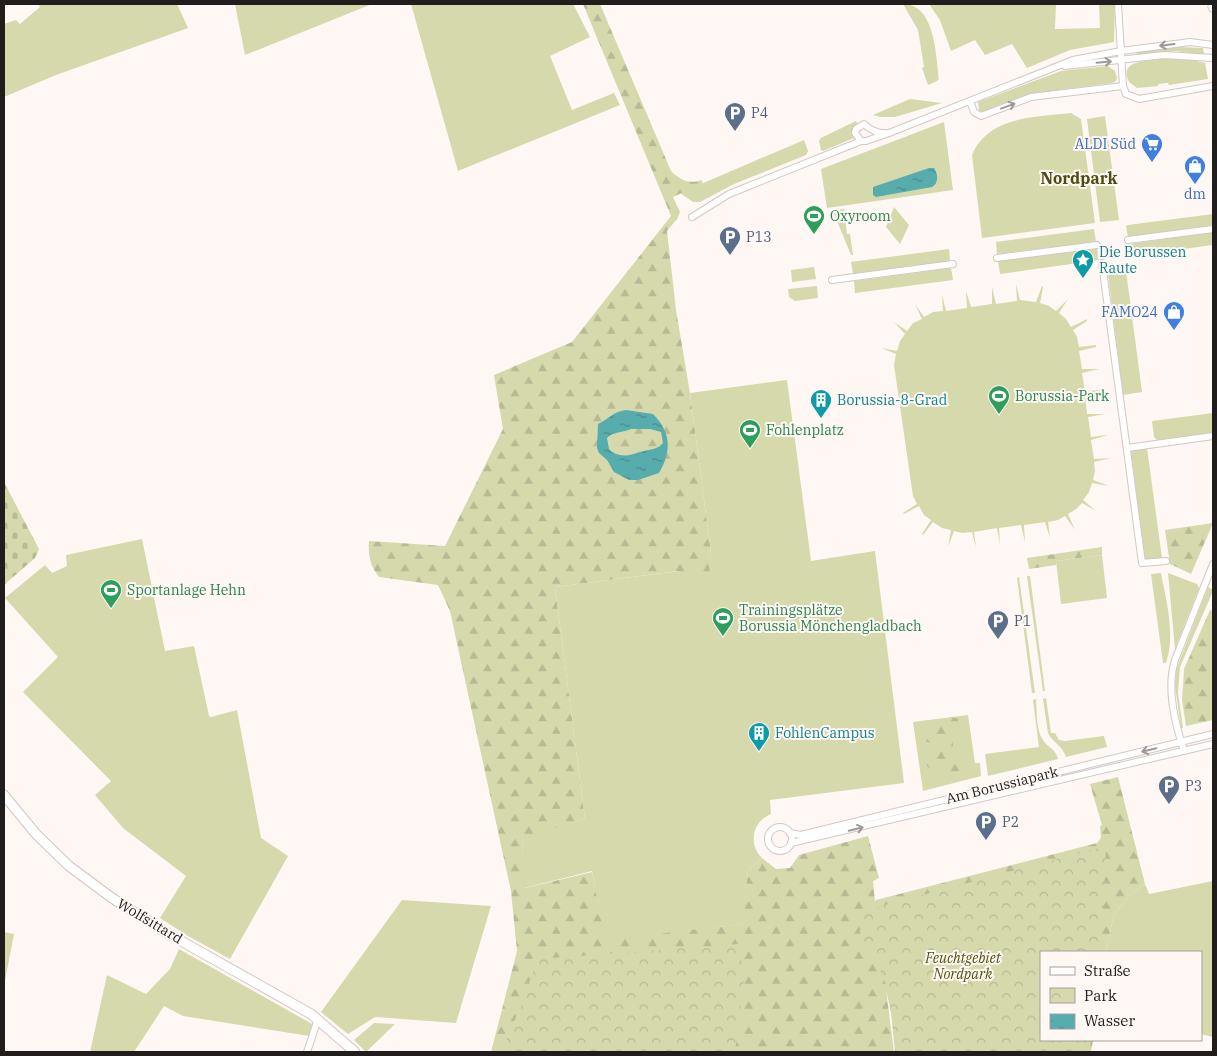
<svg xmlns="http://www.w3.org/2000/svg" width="1217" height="1056" font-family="'IBM Plex Serif',serif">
<defs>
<pattern id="forest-firs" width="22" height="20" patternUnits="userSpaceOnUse" patternTransform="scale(1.25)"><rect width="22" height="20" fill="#d6d9ac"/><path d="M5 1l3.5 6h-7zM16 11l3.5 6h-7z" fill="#b7ba93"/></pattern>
<pattern id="cemetery-stones" width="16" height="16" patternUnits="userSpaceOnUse" patternTransform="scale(1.25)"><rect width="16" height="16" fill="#d6d9ac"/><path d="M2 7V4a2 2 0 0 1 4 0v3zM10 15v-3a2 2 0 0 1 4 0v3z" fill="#b7ba93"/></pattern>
<pattern id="park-crowns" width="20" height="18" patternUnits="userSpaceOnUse" patternTransform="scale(1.25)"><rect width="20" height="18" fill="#d6d9ac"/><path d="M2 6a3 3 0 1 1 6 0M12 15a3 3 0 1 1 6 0" fill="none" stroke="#b7ba93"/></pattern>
<pattern id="water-ripples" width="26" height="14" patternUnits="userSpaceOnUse" patternTransform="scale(1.25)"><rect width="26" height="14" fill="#57acae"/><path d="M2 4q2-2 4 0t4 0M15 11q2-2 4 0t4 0" fill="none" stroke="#488b8d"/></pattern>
</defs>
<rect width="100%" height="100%" fill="#fef7f4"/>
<g fill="#d6d9ac">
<path d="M 38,4 L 177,4 L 188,28 L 56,75 L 4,97 L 4,24 L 16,20 L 20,24 L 40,7 Z"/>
<path d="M 235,4 L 372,4 L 245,55 Z"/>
<path d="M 411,4 L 573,4 L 590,37 L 550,56 L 572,110 L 614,93 L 620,105 L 458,171 Z"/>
<path d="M 903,4 C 935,4 936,55 939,79 L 937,81 L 928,85 L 922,68 L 924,67 L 918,30 Z"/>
<path d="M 929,4 L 1056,4 L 1055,29 L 1100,28 L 1099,4 L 1115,4 L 1114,42 L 1070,50 L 1027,68 L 1012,44 L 985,55 L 975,40 L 951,51 L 940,20 Z"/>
<path d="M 1177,47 L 1203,48 L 1204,55 L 1176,51 L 1137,56 L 1137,52 Z"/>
<path d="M 1184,58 L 1205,63 L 1208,79 L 1169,85 L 1168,83 L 1158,84 L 1158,86 L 1137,88 L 1129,82 C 1127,78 1125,70 1129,67 C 1135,59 1173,58 1184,58 Z"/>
<path d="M 1108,66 L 1115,71 L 1117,78 L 1115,82 L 1112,83 L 1029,94 L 984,112 L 979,111 L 978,102 L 1061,71 Z"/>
<path d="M 910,99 L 942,103 L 895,117 L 880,117 L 873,115 Z"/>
<path d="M 1071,113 L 1081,119 L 1095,223 L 982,238 L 972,155 C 988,116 1036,117 1071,113 Z"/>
<path d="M 1105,116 L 1119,220 L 1100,222 L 1087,119 Z"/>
<path d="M 856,121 L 857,123 L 853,133 L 854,138 L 823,151 L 821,150 L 819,141 L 821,138 Z"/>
<path d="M 944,122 L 953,190 L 827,208 L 821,169 Z"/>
<path d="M 804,140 L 808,151 L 806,155 L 734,184 L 700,202 L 693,202 L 680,193 Z"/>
<path d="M 894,207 L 909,225 L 900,244 L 886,227 Z"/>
<path d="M 844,209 L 847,234 L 850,234 L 853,255 L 851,255 L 833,211 Z"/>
<path d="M 1213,214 L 1213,226 L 1128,237 L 1126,226 L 1128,225 Z"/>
<path d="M 1094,229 L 1096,242 L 997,254 L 996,242 Z"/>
<path d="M 1213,232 L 1213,245 L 1131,256 L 1129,244 Z"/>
<path d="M 1097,248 L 1099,260 L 1000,274 L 998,261 Z"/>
<path d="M 949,249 L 950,261 L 853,274 L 851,262 Z"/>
<path d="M 1125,263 L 1142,392 L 1123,395 L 1107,266 Z"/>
<path d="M 814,267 L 816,279 L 792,282 L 791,270 Z"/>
<path d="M 951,268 L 953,280 L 855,293 L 854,281 Z"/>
<path d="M 1016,284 L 1020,300 L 1036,302 L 1042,286 L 1043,287 L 1040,303 L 1049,306 L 1056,311 L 1068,299 L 1059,313 L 1066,319 L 1071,327 L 1087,319 L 1087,321 L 1073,330 L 1077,337 L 1079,347 L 1096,345 L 1096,347 L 1079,351 L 1082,369 L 1099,369 L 1082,373 L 1085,391 L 1101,390 L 1085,395 L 1087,414 L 1105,414 L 1088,417 L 1091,437 L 1108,435 L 1091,440 L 1094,459 L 1111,458 L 1094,462 L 1095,471 L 1093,480 L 1109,486 L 1092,483 L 1089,492 L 1083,500 L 1096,511 L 1082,503 L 1076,509 L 1068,514 L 1075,530 L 1065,516 L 1058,520 L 1048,522 L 1050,538 L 1045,522 L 1024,525 L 1025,542 L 1021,525 L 999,528 L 1000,545 L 997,528 L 974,532 L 976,548 L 972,532 L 962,533 L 954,531 L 948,547 L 951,530 L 942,528 L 933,522 L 923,535 L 922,534 L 931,520 L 924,515 L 919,506 L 904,514 L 903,513 L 917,504 L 913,496 L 894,365 L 896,354 L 881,348 L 897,351 L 900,341 L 905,334 L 894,322 L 907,331 L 913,323 L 922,319 L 915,304 L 924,317 L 933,312 L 943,311 L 942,294 L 946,311 L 967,308 L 966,291 L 971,307 L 992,304 L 992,287 L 996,304 L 1017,301 Z"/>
<path d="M 817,286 L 818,298 L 795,301 L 789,297 L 788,289 Z"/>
<path d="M 787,380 L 811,561 L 875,551 L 904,783 L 770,800 L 771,814 C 752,822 748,844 762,858 L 748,870 L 744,924 L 604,941 L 592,871 L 524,888 L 522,837 L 585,819 L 555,587 L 679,571 L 680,578 L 708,558 L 711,553 L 690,393 Z"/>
<path d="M 1213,413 L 1213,433 L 1157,440 L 1154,437 L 1152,421 Z"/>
<path d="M 1147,448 L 1162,558 L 1145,560 L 1131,451 Z"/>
<path d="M 142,539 L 165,651 L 194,646 L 209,716 L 211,717 L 237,710 L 261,838 L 288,856 L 230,959 L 188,936 L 160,918 L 186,876 L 123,828 L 95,795 L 111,781 L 23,692 L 58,657 L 5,598 L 45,565 L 52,573 L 67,566 L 66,555 Z"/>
<path d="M 1102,555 L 1107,598 L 1061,604 L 1056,561 Z"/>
<path d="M 1161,573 C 1166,601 1176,634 1166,663 L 1163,663 L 1151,574 Z"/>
<path d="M 1168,573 L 1197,584 L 1199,588 L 1175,649 Z"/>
<path d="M 1027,576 L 1030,576 L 1045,691 L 1043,691 Z"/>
<path d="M 1019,577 L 1035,693 L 1032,693 L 1017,578 Z"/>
<path d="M 1208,587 L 1213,590 L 1210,598 L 1180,667 L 1178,693 L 1183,728 L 1181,728 L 1175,686 L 1176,670 Z"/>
<path d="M 1046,698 L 1051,733 L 1055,733 L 1059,740 L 1065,741 L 1104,736 L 1107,747 L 1066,757 C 1062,745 1053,743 1048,733 L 1043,699 Z"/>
<path d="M 1036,699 C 1037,712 1036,730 1043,740 C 1048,748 1056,749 1058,759 L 988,776 L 985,754 L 1039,747 L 1033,700 Z"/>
<path d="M 968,715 L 975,763 L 980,763 L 981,776 L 923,791 L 913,722 Z"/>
<path d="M 1213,881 L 1213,1037 L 1201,1034 L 1201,952 L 1106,952 L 1114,914 L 1133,892 L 1145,884 L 1149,894 Z"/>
<path d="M 402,900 L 491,906 L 456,1023 L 375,1017 L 348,1034 L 321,1012 Z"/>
<path d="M 4,932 L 14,934 L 4,986 Z"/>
<path d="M 179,949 L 312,1024 L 309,1036 L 183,1016 L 164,1006 L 134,1052 L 90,1052 L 107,975 L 146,994 L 170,969 Z"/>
<path d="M 374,1023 L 395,1024 L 366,1052 L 354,1040 Z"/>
</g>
<g fill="url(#forest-firs)">
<path d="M 583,4 L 600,4 L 671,171 C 679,179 689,185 701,180 L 703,183 L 673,197 L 680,212 L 677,219 L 667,231 L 676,310 L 690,393 L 711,553 L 708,558 L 710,574 L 680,578 L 678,571 L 555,587 L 585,819 L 522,838 L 525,888 L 592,872 L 605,940 L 743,924 L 748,870 L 762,858 L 776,869 L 790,868 L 799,855 L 868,836 L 879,878 L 873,881 L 875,902 L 876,900 L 1097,843 L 1101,838 L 1100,826 L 1102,825 L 1090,784 L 1118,777 L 1145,884 L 1133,892 L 1114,914 L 1106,952 L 1041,952 L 1041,1040 L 1093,1040 L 1091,1052 L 899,1052 L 886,989 L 894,1052 L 491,1052 L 517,951 L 511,891 L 450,611 L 438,585 L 379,577 C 370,565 368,556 369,541 L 445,546 L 503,429 L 494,375 L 572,342 L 671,216 Z"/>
<path d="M 1213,523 L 1191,574 L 1170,564 L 1165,530 Z"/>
<path d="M 1102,547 L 1102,555 L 1056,561 L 1056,565 L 1029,569 L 1027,558 Z"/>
<path d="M 1210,610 L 1213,611 L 1213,720 L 1186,726 L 1182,700 L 1184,669 Z"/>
<path d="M 952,717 L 958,719 L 958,722 L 950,725 L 954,733 C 952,740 954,745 952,752 L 960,755 L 959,757 L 953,757 L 952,760 L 961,766 L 960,771 C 946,775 910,770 933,750 C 934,744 931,743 925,741 L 919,745 L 917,742 L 917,736 L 922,734 L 919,729 C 924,721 943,720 952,717 Z"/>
</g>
<path fill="url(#cemetery-stones)" d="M 4,482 L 39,549 L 35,558 L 4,585 Z"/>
<g fill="url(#park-crowns)">
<path d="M 1106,846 L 1101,952 L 1041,952 L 1041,1040 L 1091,1040 L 1089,1052 L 895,1052 L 889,992 L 874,955 L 865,951 L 855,913 Z"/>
<path d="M 739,944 L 744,981 L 735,1052 L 501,1052 L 525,996 L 537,959 Z"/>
</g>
<g fill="url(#water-ripples)" fill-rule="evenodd">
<path d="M 929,168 L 934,168 C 938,174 939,183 932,187 L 876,197 L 873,195 L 873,187 Z"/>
<path d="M 626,410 L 653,414 C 671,432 672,451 659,473 L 638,480 L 629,480 L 614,472 L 607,460 L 599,453 L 597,448 L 598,424 C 609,419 612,412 626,410 ZM 631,429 L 650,429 L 661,432 L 663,443 C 658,449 652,449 644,451 C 631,454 626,459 612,452 L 609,449 L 607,438 C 613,431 623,433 631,429 Z"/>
</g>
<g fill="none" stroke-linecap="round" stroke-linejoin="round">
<g stroke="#d3c7c3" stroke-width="8">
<g id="street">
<path d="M 1118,4 L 1123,86 L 1126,94 L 1139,99 L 1213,86"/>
<path d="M 1065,66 L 1164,55 L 1213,58"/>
<path d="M 970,101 L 974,112 L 981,116 L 1031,97 L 1123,86"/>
<path d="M 889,133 L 866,141 L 861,141 L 855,133 L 856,129 L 864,124 C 871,131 878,134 889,133 L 1073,60 L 1121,51 L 1190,42 L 1213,45"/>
<path d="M 692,217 L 729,194 L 861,141"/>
<path d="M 1128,240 L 1213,229"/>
<path d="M 997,258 L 1097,245"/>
<path d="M 1102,263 L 1142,563 L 1166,561"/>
<path d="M 832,280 L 953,264"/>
<path d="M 1127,448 L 1213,436"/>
<path d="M 1184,751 C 1175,723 1166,688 1175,660 L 1213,564"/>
<circle cx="780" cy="839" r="12"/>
<path d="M 790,833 L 801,835 L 1213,734"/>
<path d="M 791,843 L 1213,744"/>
<path d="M 307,1052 L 318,1019"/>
</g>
</g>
<g stroke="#d3c7c3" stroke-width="11">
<g id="secondary">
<path d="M 1213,4 L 1213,7"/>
<path d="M 4,795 L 36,834 L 69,866 L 112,898 L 167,933 L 311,1014 L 355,1052"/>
</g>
</g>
<use href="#street" stroke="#fff" stroke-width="6"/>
<use href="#secondary" stroke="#fff" stroke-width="9"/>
</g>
<defs><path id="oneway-shaft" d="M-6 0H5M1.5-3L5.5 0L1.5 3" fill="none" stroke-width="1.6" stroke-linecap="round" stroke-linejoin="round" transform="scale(1.25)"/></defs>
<g stroke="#9b9999">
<use href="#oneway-shaft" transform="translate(1167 45) rotate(173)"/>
<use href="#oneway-shaft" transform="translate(1104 62) rotate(-5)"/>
<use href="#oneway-shaft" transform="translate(1008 106) rotate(-20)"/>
<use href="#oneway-shaft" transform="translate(1149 750) rotate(166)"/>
<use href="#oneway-shaft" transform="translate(856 829) rotate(-13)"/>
</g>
<defs>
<g id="parking-pin" transform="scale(1.125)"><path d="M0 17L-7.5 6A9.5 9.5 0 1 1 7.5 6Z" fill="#5c6f8a" stroke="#fef7f4"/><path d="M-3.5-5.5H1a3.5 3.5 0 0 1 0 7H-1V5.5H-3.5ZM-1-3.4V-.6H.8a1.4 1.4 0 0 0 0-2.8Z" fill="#fff"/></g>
<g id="supermarket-pin" transform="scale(1.125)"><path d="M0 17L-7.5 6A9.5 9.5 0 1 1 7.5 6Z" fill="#3f7fe0" stroke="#fef7f4"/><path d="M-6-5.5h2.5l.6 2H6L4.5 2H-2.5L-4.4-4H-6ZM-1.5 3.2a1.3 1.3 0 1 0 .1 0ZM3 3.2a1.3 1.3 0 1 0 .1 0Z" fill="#fff"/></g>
<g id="shop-pin" transform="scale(1.125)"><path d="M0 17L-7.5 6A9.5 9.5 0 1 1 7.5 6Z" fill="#3f7fe0" stroke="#fef7f4"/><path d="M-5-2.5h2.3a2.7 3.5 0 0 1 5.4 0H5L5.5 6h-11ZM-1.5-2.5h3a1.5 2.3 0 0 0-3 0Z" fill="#fff"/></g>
<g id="stadium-pin" transform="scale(1.125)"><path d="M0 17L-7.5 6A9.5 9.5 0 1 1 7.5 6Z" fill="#2e9e5b" stroke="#fef7f4"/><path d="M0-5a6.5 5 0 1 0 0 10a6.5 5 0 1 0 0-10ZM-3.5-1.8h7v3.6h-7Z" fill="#fff"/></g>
<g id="sight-pin" transform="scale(1.125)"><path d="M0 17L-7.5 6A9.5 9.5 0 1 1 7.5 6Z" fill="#0f9aa8" stroke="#fef7f4"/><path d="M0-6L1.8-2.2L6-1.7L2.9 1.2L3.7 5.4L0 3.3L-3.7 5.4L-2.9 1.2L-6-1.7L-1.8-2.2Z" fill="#fff"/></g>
<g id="building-pin" transform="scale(1.125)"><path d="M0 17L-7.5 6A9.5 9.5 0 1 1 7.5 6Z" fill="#0f9aa8" stroke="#fef7f4"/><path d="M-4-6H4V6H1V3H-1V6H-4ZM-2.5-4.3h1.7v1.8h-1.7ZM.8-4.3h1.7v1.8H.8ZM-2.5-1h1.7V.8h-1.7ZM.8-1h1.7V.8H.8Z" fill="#fff"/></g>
</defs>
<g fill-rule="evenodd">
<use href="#parking-pin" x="735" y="113"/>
<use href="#supermarket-pin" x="1152" y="144"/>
<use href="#shop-pin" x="1195" y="166"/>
<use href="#stadium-pin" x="814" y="216"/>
<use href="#parking-pin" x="730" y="237"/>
<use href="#sight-pin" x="1083" y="260"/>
<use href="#shop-pin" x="1174" y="312"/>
<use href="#stadium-pin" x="999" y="396"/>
<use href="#building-pin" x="821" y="400"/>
<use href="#stadium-pin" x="750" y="430"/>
<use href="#stadium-pin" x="111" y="590"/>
<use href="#stadium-pin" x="723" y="618"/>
<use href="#parking-pin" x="998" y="621"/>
<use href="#building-pin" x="759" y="733"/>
<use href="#parking-pin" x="1169" y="786"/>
<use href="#parking-pin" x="986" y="822"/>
</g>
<g text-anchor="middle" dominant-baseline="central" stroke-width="4" stroke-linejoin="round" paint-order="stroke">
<g font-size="14" fill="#4e5e75" stroke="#fef7f4" text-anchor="start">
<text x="751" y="113">P4</text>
<text x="746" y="237">P13</text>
<text x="1014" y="621">P1</text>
<text x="1185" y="786">P3</text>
<text x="1002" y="822">P2</text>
</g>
<g font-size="14" fill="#366cbe" stroke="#fef7f4" text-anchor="end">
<text x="1136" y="144">ALDI Süd</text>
<text x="1195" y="194" text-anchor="middle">dm</text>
<text x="1158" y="312">FAMO24</text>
</g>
<g font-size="14" fill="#27864d" stroke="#fef7f4" text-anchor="start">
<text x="830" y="216">Oxyroom</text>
<text x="1015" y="396">Borussia-Park</text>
<text x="766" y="430">Fohlenplatz</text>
<text x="127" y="590">Sportanlage Hehn</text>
<text x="739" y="610">Trainingsplätze<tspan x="739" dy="16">Borussia Mönchengladbach</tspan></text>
</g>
<g font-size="14" fill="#0d838f" stroke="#fef7f4" text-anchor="start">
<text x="1099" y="252">Die Borussen<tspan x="1099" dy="16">Raute</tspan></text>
<text x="837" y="400">Borussia-8-Grad</text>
<text x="775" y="733">FohlenCampus</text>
</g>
<g font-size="14" fill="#211d1c" stroke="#fef7f4">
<text transform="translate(1002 785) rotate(-14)">Am Borussiapark</text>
<text transform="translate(150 921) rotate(31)">Wolfsittard</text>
</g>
<g font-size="14" font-style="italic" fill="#53540a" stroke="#fef7f4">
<text x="963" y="958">Feuchtgebiet<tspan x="963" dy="16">Nordpark</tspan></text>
</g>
<g font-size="16" font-weight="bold" fill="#4c4c0e" stroke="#fef7f4">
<text x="1079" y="178">Nordpark</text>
</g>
</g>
<rect width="1217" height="1056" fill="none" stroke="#211d1c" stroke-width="10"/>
<rect x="1040" y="951" width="162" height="90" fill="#fef7f4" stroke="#a6a09e"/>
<rect x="1050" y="967" width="25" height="8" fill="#ffffff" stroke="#a6a09e"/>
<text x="1084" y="976" font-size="15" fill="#211d1c">Straße</text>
<rect x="1050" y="988" width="25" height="15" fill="url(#park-crowns)" stroke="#a6a09e"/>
<text x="1084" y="1001" font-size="15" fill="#211d1c">Park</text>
<rect x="1050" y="1014" width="25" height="15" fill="url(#water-ripples)" stroke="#a6a09e"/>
<text x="1084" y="1026" font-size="15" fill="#211d1c">Wasser</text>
</svg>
